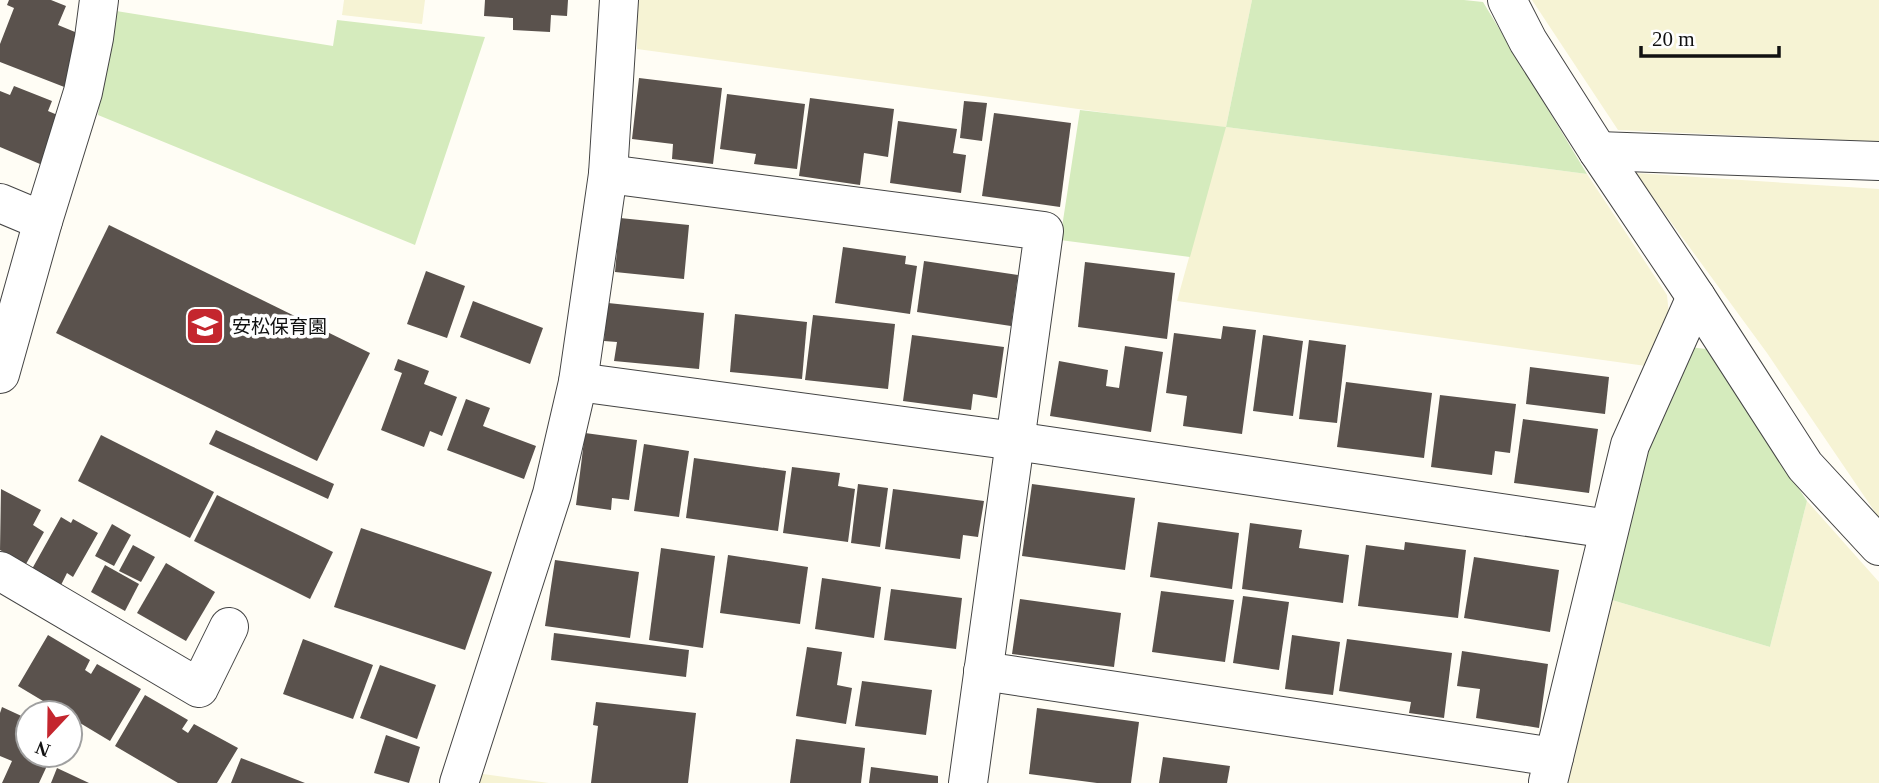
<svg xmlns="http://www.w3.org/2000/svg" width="1879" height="783" font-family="'Times New Roman','Noto Sans JP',serif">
<rect width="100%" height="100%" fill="#fffdf5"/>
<g fill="#f6f3d4">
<path d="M 344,0 L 425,0 L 422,24 L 342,15 Z"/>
<path d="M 638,0 L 1252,0 L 1226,127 L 1587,174 L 1667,295 L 1669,315 L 1646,366 L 1177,301 L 1225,127 L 1188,124 L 637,49 Z"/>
<path d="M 1532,0 L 1879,0 L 1879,145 L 1842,140 L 1618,130 Z"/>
<path d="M 1635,173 L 1879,189 L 1879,518 L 1767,353 Z"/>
<path d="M 1807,501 L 1879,582 L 1879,783 L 1568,783 L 1612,600 L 1770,647 Z"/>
<path d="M 476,773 L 549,783 L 472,783 Z"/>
</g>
<g fill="#d5ebbd">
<path d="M 1252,0 L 1464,0 L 1483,2 L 1587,174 L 1226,127 L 1190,257 L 1060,240 L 1080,110 L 1226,127 Z"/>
<path d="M 110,10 L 333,46 L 337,20 L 485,37 L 415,245 L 98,115 Z"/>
<path d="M 1689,347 L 1706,349 L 1807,501 L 1770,647 L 1612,600 L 1639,464 Z"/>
</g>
<g fill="#5a524d">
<path d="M 9,0 L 51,0 L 66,6 L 58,25 L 92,39 L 72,90 L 0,62 L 0,44 L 14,8 L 7,5 Z"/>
<path d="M 485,0 L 568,0 L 567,16 L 551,15 L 550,32 L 513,30 L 513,18 L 484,16 Z"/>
<path d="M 639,78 L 722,88 L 713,164 L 672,159 L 673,144 L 632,139 Z"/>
<path d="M 14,86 L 52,101 L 48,111 L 67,119 L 47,167 L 0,147 L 0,91 L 10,95 Z"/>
<path d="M 727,94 L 805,104 L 797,169 L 754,164 L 756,154 L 720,149 Z"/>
<path d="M 810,98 L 894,109 L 888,157 L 864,153 L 860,185 L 799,176 Z"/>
<path d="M 964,101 L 987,103 L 982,141 L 960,138 Z"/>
<path d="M 994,113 L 1071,123 L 1060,207 L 982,196 Z"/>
<path d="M 898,121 L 957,129 L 953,153 L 966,155 L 961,193 L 890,183 Z"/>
<path d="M 620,218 L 689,225 L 684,279 L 615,272 Z"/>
<path d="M 109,225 L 370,353 L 317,461 L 56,333 Z"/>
<path d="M 843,247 L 906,256 L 905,264 L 917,266 L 910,314 L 835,303 Z"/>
<path d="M 924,261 L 1018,275 L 1011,326 L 917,312 Z"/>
<path d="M 1085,262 L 1175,273 L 1167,339 L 1078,327 Z"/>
<path d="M 426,271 L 465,286 L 447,338 L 407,324 Z"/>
<path d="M 473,301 L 543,328 L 530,364 L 460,337 Z"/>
<path d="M 608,303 L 704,313 L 699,369 L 614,361 L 617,342 L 604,341 Z"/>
<path d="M 735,314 L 807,322 L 802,379 L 730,372 Z"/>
<path d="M 813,315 L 895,324 L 888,389 L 805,380 Z"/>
<path d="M 1223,326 L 1256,330 L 1242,434 L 1183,426 L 1187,396 L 1166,393 L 1174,333 L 1221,339 Z"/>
<path d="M 912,335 L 1004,347 L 997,398 L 973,394 L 971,410 L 903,401 Z"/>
<path d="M 1263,335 L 1303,341 L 1293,416 L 1253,411 Z"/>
<path d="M 1309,340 L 1346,345 L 1337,423 L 1299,419 Z"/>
<path d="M 1125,346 L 1163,352 L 1151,432 L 1050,416 L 1059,361 L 1108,370 L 1106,386 L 1119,388 Z"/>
<path d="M 398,359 L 429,371 L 424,384 L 457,397 L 442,436 L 430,431 L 424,447 L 381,430 L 402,373 L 394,370 Z"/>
<path d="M 1530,367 L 1609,377 L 1605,414 L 1526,404 Z"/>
<path d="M 1346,382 L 1432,393 L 1424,458 L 1337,447 Z"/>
<path d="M 1440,395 L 1516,404 L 1510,453 L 1495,451 L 1492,475 L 1431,467 Z"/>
<path d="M 466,399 L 490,408 L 483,426 L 536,446 L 524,479 L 447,450 Z"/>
<path d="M 1523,419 L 1598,429 L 1589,493 L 1514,483 Z"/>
<path d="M 216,430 L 334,484 L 328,499 L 209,444 Z"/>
<path d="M 585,433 L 637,440 L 629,500 L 612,498 L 611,510 L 576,505 Z"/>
<path d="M 101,435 L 214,492 L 190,538 L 78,481 Z"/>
<path d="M 644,444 L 689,451 L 679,517 L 634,511 Z"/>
<path d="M 694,458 L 786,471 L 778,531 L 686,518 Z"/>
<path d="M 792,467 L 840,473 L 838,486 L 855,489 L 848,542 L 783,533 Z"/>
<path d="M 858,484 L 888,488 L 880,547 L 851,543 Z"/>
<path d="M 1032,484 L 1135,498 L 1125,570 L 1022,556 Z"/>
<path d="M 1,489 L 41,510 L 33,525 L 44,532 L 26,564 L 0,550 Z"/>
<path d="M 893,489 L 984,501 L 978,537 L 963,535 L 960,559 L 885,549 Z"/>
<path d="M 217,495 L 333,552 L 310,599 L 194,541 Z"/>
<path d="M 61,517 L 71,523 L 73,519 L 98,533 L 73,577 L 67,573 L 61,585 L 32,569 Z"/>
<path d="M 1158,522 L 1239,533 L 1232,589 L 1150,577 Z"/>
<path d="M 1250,523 L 1302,530 L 1299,548 L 1349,555 L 1343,603 L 1242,589 Z"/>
<path d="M 112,524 L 131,535 L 114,566 L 95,556 Z"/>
<path d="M 361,528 L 492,572 L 465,650 L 334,607 Z"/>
<path d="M 1405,542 L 1466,550 L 1458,618 L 1358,606 L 1366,545 L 1404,550 Z"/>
<path d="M 133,545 L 155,557 L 141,582 L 119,571 Z"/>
<path d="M 661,548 L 715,556 L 703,648 L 649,640 Z"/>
<path d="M 728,555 L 808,567 L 800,624 L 720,613 Z"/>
<path d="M 1474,557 L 1559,570 L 1550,632 L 1464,618 Z"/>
<path d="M 555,560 L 639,572 L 630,638 L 545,626 Z"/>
<path d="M 166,563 L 215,592 L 186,641 L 137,613 Z"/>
<path d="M 105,565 L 139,584 L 125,611 L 91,592 Z"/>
<path d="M 822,578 L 881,587 L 874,638 L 815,629 Z"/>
<path d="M 891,589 L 962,598 L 956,649 L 884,640 Z"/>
<path d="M 1161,591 L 1234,600 L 1225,662 L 1152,652 Z"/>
<path d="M 1243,596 L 1289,602 L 1279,670 L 1233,663 Z"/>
<path d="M 1020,599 L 1121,613 L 1114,667 L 1012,654 Z"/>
<path d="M 554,633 L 689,650 L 686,677 L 551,660 Z"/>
<path d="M 48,635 L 90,660 L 85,670 L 91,674 L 97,664 L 141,689 L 110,741 L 70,717 L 70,713 L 63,713 L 18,686 Z"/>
<path d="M 1292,635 L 1340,642 L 1333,695 L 1285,689 Z"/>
<path d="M 303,639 L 373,665 L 353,719 L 283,694 Z"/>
<path d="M 1347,639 L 1452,653 L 1444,718 L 1409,713 L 1411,702 L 1339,691 Z"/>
<path d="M 807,647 L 842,652 L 837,685 L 852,688 L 846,724 L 796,716 Z"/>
<path d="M 1462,651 L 1548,664 L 1539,728 L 1476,718 L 1480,689 L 1457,686 Z"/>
<path d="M 380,665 L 436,685 L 417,739 L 360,718 Z"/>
<path d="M 862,681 L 932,690 L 926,735 L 855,726 Z"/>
<path d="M 145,695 L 188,720 L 182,729 L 188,733 L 194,724 L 238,748 L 217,783 L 178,783 L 115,746 Z"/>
<path d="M 596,702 L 696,713 L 688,783 L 591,783 L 598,726 L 593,725 Z"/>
<path d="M 2,707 L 28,719 L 28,755 L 52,755 L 39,783 L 2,783 L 12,761 L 0,756 L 0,713 Z"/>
<path d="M 1037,708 L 1139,722 L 1131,783 L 1097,783 L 1029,774 Z"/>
<path d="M 386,735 L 420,747 L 409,783 L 374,773 Z"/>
<path d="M 796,739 L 865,748 L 861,783 L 790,783 Z"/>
<path d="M 1163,757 L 1230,766 L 1227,783 L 1159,783 Z"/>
<path d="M 241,758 L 305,783 L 231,783 Z"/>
<path d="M 871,767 L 938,776 L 938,783 L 869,783 Z"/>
<path d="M 57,768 L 89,783 L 51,783 Z"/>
</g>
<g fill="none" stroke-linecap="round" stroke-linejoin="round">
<g stroke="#444" stroke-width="40">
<g id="minor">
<path d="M 1507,0 L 1528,41 L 1598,151 L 1696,297 L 1805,466 L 1879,546"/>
<path d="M 1598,151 L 1879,161"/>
<path d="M 608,174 L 1044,231 L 968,783"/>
<path d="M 0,203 L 43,221"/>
<path d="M 0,374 L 43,221 L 83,92 L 94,38 L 99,0"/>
<path d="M 578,382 L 1015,441 L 1609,529"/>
<path d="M 0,571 L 199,688 L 229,627"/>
<path d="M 983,671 L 1554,757"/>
<path d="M 1548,782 L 1630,445 L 1696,297"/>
<path d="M 459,783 L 552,494 L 578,382 L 608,174 L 619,0"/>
</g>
</g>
<use href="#minor" stroke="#fff" stroke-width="38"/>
</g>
<defs>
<g id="school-square" transform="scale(2.0125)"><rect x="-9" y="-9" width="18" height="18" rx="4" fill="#c4262e" stroke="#fff"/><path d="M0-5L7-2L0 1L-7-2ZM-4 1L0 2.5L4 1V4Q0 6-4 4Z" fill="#fff"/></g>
</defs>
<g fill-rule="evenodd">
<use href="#school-square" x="205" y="326"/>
</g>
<g text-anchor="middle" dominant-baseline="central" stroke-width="7" stroke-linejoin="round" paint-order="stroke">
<g font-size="19" fill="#111" stroke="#fff" text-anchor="start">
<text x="232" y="326">安松保育園</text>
</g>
</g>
<g transform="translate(49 734) rotate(202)"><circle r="33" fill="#ffffff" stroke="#a0a0a0" stroke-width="2"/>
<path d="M0-5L12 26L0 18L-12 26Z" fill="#c4262e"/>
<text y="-10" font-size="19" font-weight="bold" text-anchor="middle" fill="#111111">N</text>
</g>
<path d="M1641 46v10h138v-10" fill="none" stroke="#111111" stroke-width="3.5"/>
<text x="1652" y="46" font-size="21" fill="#111111" stroke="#ffffff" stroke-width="5" paint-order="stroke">20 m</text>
</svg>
